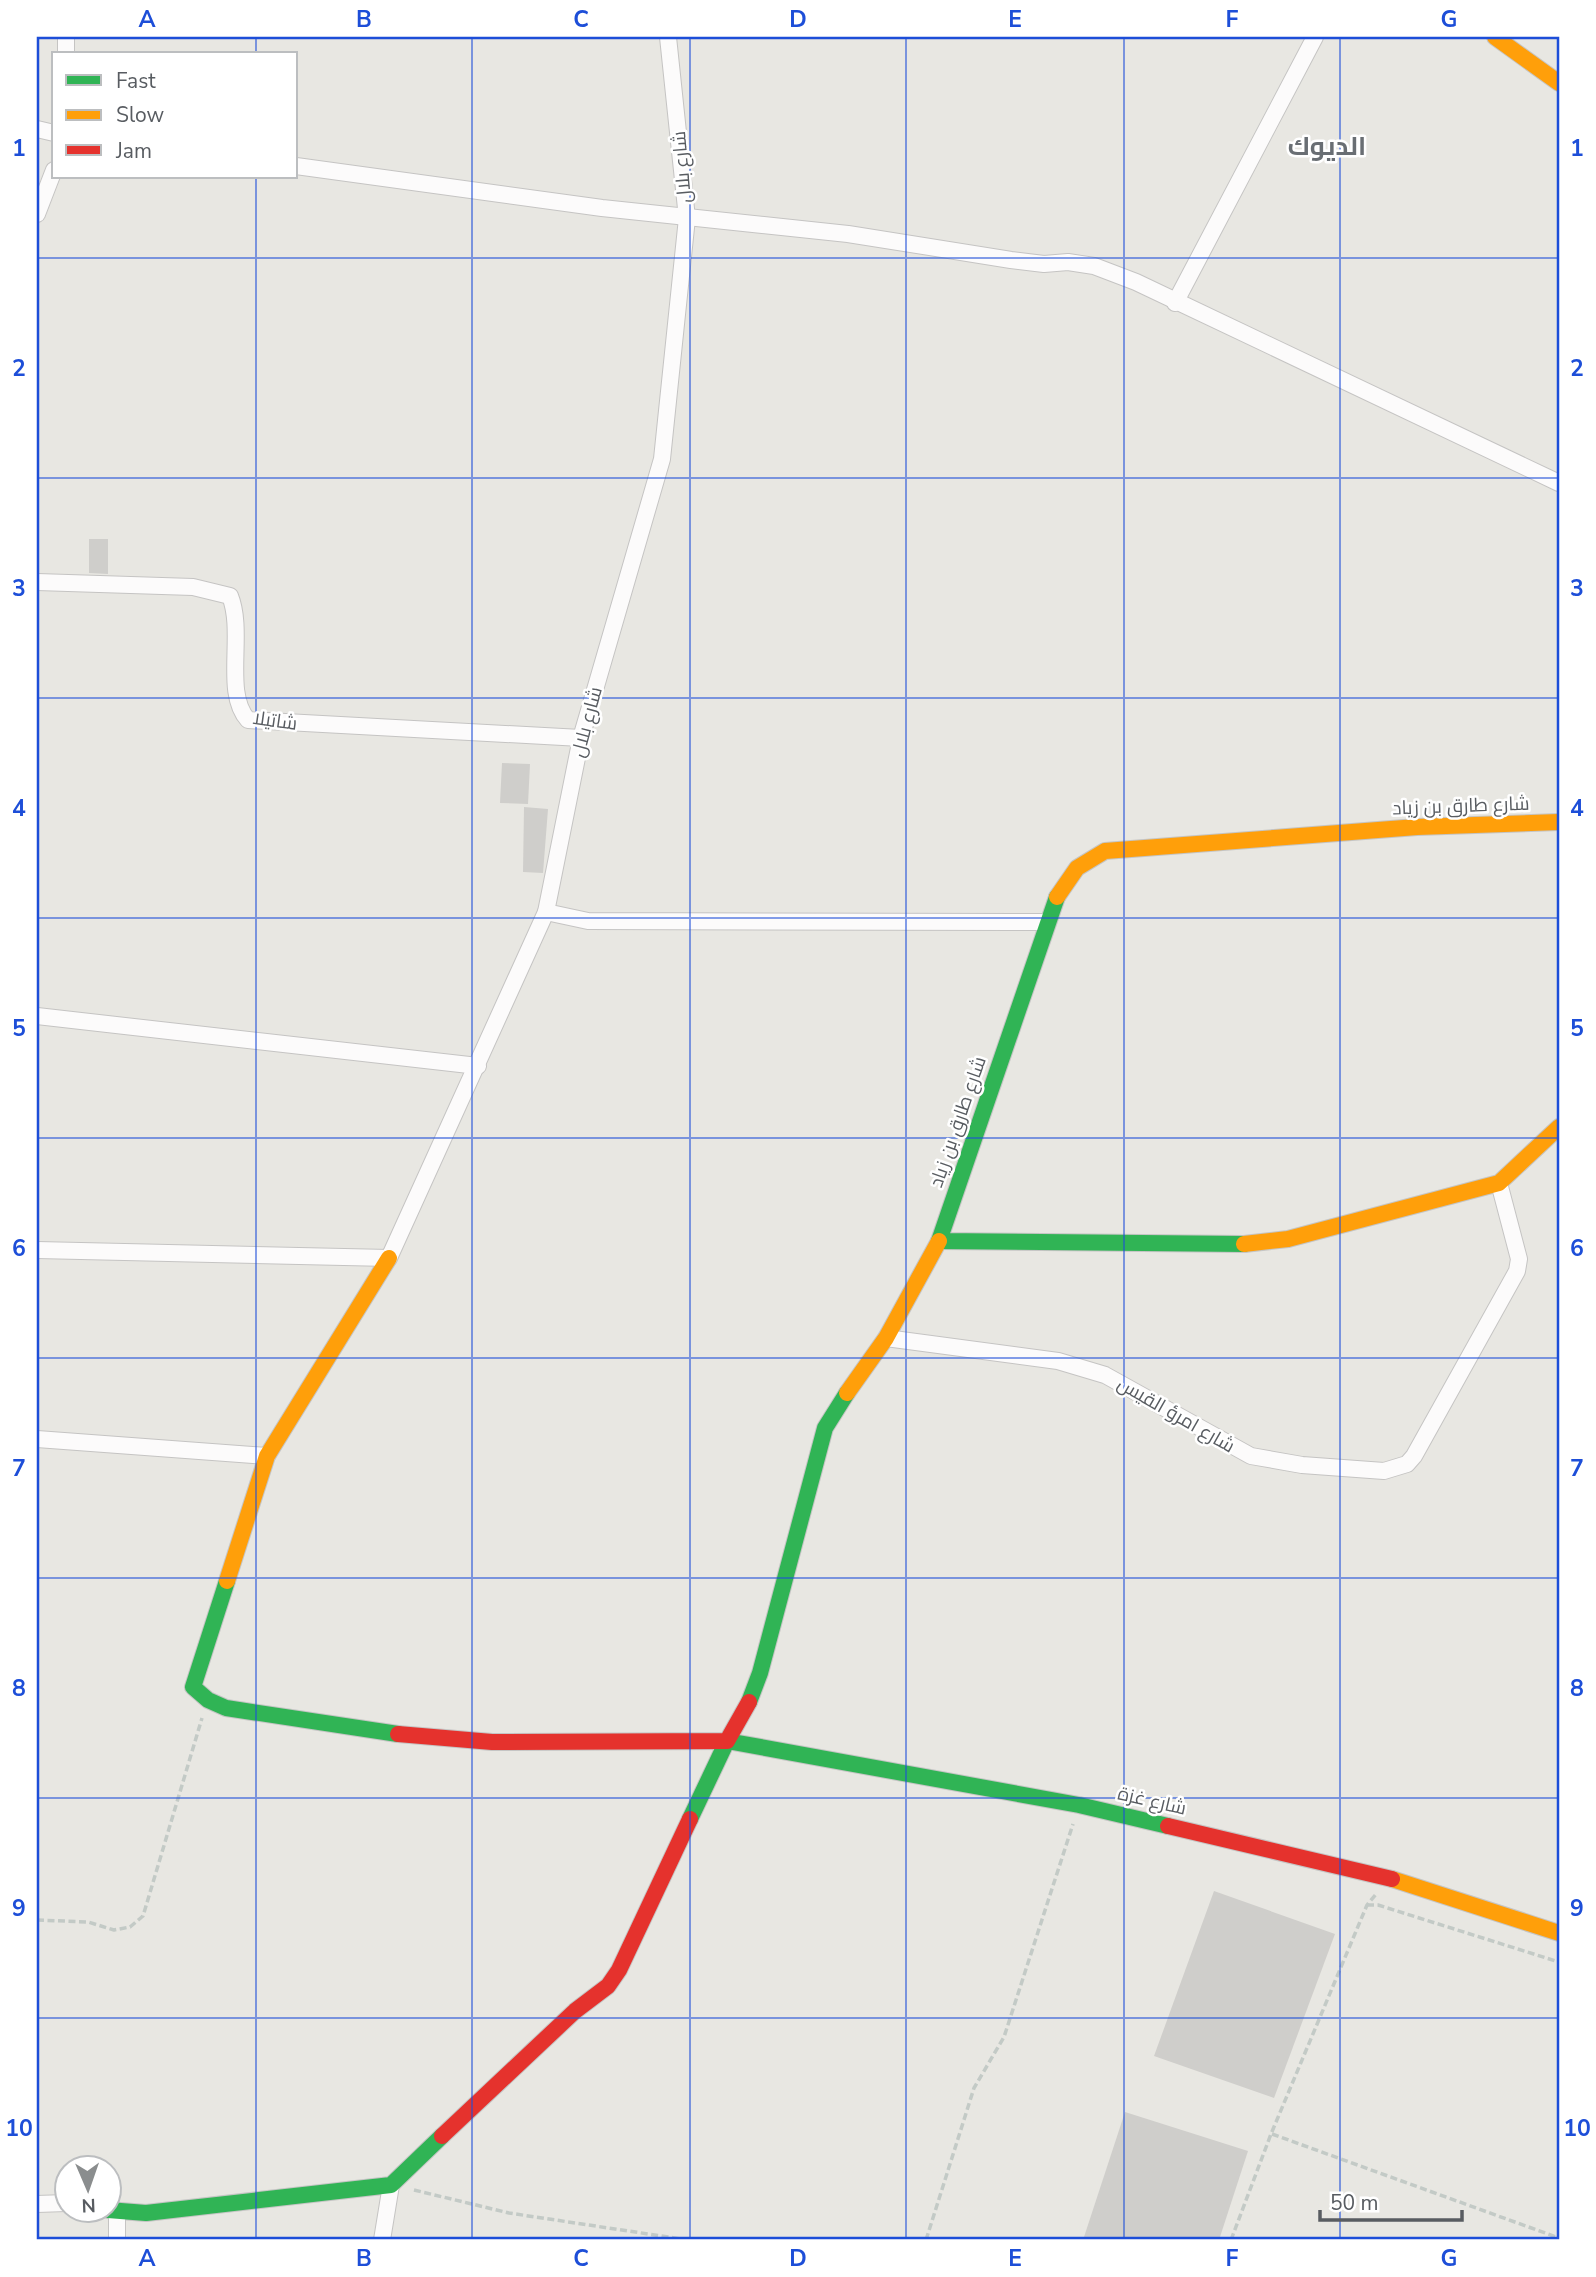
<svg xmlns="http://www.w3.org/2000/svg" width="1596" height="2277" font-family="'Nunito Sans',Cairo,sans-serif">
<rect width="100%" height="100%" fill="#e8e7e2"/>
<g fill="#cfcecb">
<path d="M 89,539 L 108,539 L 108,574 L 89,573 Z"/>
<path d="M 502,763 L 530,764 L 528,804 L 500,803 Z"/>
<path d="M 524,807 L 548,809 L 543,873 L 523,872 Z"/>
<path d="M 1214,1891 L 1335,1934 L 1274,2098 L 1154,2056 Z"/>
<path d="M 1125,2112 L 1248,2151 L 1219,2240 L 1083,2240 Z"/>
</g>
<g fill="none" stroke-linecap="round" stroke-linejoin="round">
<g stroke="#c5c4c3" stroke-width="18">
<g id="street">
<path d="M 66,37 L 66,54"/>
<path d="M 668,37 L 687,218 L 662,459 L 581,738 L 546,912 L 588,921 L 1048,922"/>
<path d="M 37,129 L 54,133"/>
<path d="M 296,166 L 602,208 L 848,234 L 1011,260 L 1044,264 L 1068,262 L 1094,266 L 1136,282 L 1559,483"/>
<path d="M 37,214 L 54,170"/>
<path d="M 1175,303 L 1315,37"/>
<path d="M 37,582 L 193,587 L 230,596 C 245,633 223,693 248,720 L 581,738"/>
<path d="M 37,1016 L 478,1066"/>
<path d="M 37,1250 L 389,1258 L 546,912"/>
<path d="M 886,1338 L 1058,1361 L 1105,1375 L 1251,1456 L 1302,1465 L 1384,1471 L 1407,1464 L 1414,1456 L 1517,1271 L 1519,1259 L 1499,1183"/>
<path d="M 37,1439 L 267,1456"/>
<path d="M 37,2204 L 66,2203"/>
<path d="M 117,2213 L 117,2240"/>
<path d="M 382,2240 L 391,2185"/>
</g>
</g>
<g stroke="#c5c5c4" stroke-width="18">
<g id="fast">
<path d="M 1057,897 L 939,1241 L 1244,1244"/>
<path d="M 227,1581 L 193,1687 L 208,1700 L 226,1708 L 398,1734"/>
<path d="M 749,1702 L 760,1673 L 825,1428 L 847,1393"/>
<path d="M 690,1819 L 727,1741 L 1079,1805 L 1168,1826"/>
<path d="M 108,2210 L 146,2213 L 391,2185 L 442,2136"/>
</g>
</g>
<g stroke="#c5c5c4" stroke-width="18">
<g id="slow">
<path d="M 1495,37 L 1559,83"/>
<path d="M 1057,897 L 1077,868 L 1105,851 L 1417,827 L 1559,822"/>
<path d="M 1244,1244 L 1288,1239 L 1499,1183 L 1559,1127"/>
<path d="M 847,1393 L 886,1338 L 939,1241"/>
<path d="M 227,1581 L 267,1456 L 389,1258"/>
<path d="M 1392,1879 L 1559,1933"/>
</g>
</g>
<g stroke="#c5c5c4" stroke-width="18">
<g id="jam">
<path d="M 398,1734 L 492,1742 L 727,1741 L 749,1702"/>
<path d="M 1168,1826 L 1392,1879"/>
<path d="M 442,2136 L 575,2011 L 608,1986 L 619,1970 L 690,1819"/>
</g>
</g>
<g stroke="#c3cac6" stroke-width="3.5" stroke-dasharray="7 3.5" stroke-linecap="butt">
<path d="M 1367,1905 L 1378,1905 L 1559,1962"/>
<path d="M 37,1920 L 88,1922 L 114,1930 L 130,1927 L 143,1916 L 202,1718"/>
<path d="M 1272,2134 L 1559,2238"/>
<path d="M 414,2190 L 509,2213 L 688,2240"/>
<path d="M 926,2240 L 974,2088 L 1004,2037 L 1073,1824"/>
<path d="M 1231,2240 L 1271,2134 L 1367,1905 L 1377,1893"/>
</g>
<use href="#street" stroke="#fcfbfb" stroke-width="16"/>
<use href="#fast" stroke="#30b455" stroke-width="16"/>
<use href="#slow" stroke="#ff9f0a" stroke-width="16"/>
<use href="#jam" stroke="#e5322d" stroke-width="16"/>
</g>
<path fill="none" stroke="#1d4ed8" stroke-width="2" stroke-opacity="0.55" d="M 256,37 L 256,54M 472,37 L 472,2240M 690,37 L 690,2240M 906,37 L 906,2240M 1124,37 L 1124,2240M 1340,37 L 1340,2240M 256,177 L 256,2240M 37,258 L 1559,258M 37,478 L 1559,478M 37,698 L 1559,698M 37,918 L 1559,918M 37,1138 L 1559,1138M 37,1358 L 1559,1358M 37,1578 L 1559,1578M 37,1798 L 1559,1798M 37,2018 L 1559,2018"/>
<g text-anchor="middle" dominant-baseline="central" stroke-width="5" stroke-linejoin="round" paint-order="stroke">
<g font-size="19" fill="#585c61" stroke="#fff">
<text transform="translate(682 167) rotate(-95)">شارع بلال</text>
<text transform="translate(275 721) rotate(8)">شاتيلا</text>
<text transform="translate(587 722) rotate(-75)">شارع بلال</text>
<text transform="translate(1461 806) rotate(-2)">شارع طارق بن زياد</text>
<text transform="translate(958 1122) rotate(-71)">شارع طارق بن زياد</text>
<text transform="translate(1176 1415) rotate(30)">شارع امرؤ القيس</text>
<text transform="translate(1152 1801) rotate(13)">شارع غزة</text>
</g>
<g font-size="26" font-weight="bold" fill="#696e73" stroke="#fff">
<text x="1327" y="146">الديوك</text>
</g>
</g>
<rect width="1596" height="2277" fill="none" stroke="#ffffff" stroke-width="77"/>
<rect x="52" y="52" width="245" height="126" fill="#ffffff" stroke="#bcbec0" stroke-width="2"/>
<rect x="66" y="75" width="35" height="10" fill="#30b455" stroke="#bcbec0" stroke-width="2"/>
<text x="116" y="88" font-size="21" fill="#585c61">Fast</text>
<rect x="66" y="110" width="35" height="10" fill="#ff9f0a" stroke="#bcbec0" stroke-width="2"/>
<text x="116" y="122" font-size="21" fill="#585c61">Slow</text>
<rect x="66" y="145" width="35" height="10" fill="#e5322d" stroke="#bcbec0" stroke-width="2"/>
<text x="116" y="158" font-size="21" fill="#585c61">Jam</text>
<g transform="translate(88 2189) rotate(178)"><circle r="33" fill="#ffffff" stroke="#bcbec0" stroke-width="2"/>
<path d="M0-5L12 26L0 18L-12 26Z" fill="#8a8d8e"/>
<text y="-10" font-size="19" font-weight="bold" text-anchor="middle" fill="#585c61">N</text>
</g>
<path d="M1320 2210v10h142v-10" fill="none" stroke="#585c61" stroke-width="3.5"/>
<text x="1330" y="2210" font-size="21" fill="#585c61" stroke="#ffffff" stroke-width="5" paint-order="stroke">50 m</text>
<rect x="38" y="38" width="1520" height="2200" fill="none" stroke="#1d4ed8" stroke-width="2.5"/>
<g font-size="23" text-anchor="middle" font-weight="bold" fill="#1d4ed8">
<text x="147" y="27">A</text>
<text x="364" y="27">B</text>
<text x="581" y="27">C</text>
<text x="798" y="27">D</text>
<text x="1015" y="27">E</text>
<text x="1232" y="27">F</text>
<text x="1449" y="27">G</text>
<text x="19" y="156">1</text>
<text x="1577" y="156">1</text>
<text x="19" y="376">2</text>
<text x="1577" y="376">2</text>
<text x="19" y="596">3</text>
<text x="1577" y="596">3</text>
<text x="19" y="816">4</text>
<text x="1577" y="816">4</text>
<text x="19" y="1036">5</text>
<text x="1577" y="1036">5</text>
<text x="19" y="1256">6</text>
<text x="1577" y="1256">6</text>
<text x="19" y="1476">7</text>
<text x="1577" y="1476">7</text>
<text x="19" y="1696">8</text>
<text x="1577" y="1696">8</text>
<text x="19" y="1916">9</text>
<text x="1577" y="1916">9</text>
<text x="19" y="2136">10</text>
<text x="1577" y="2136">10</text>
<text x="147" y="2266">A</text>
<text x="364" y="2266">B</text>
<text x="581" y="2266">C</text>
<text x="798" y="2266">D</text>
<text x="1015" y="2266">E</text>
<text x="1232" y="2266">F</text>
<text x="1449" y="2266">G</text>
</g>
</svg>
